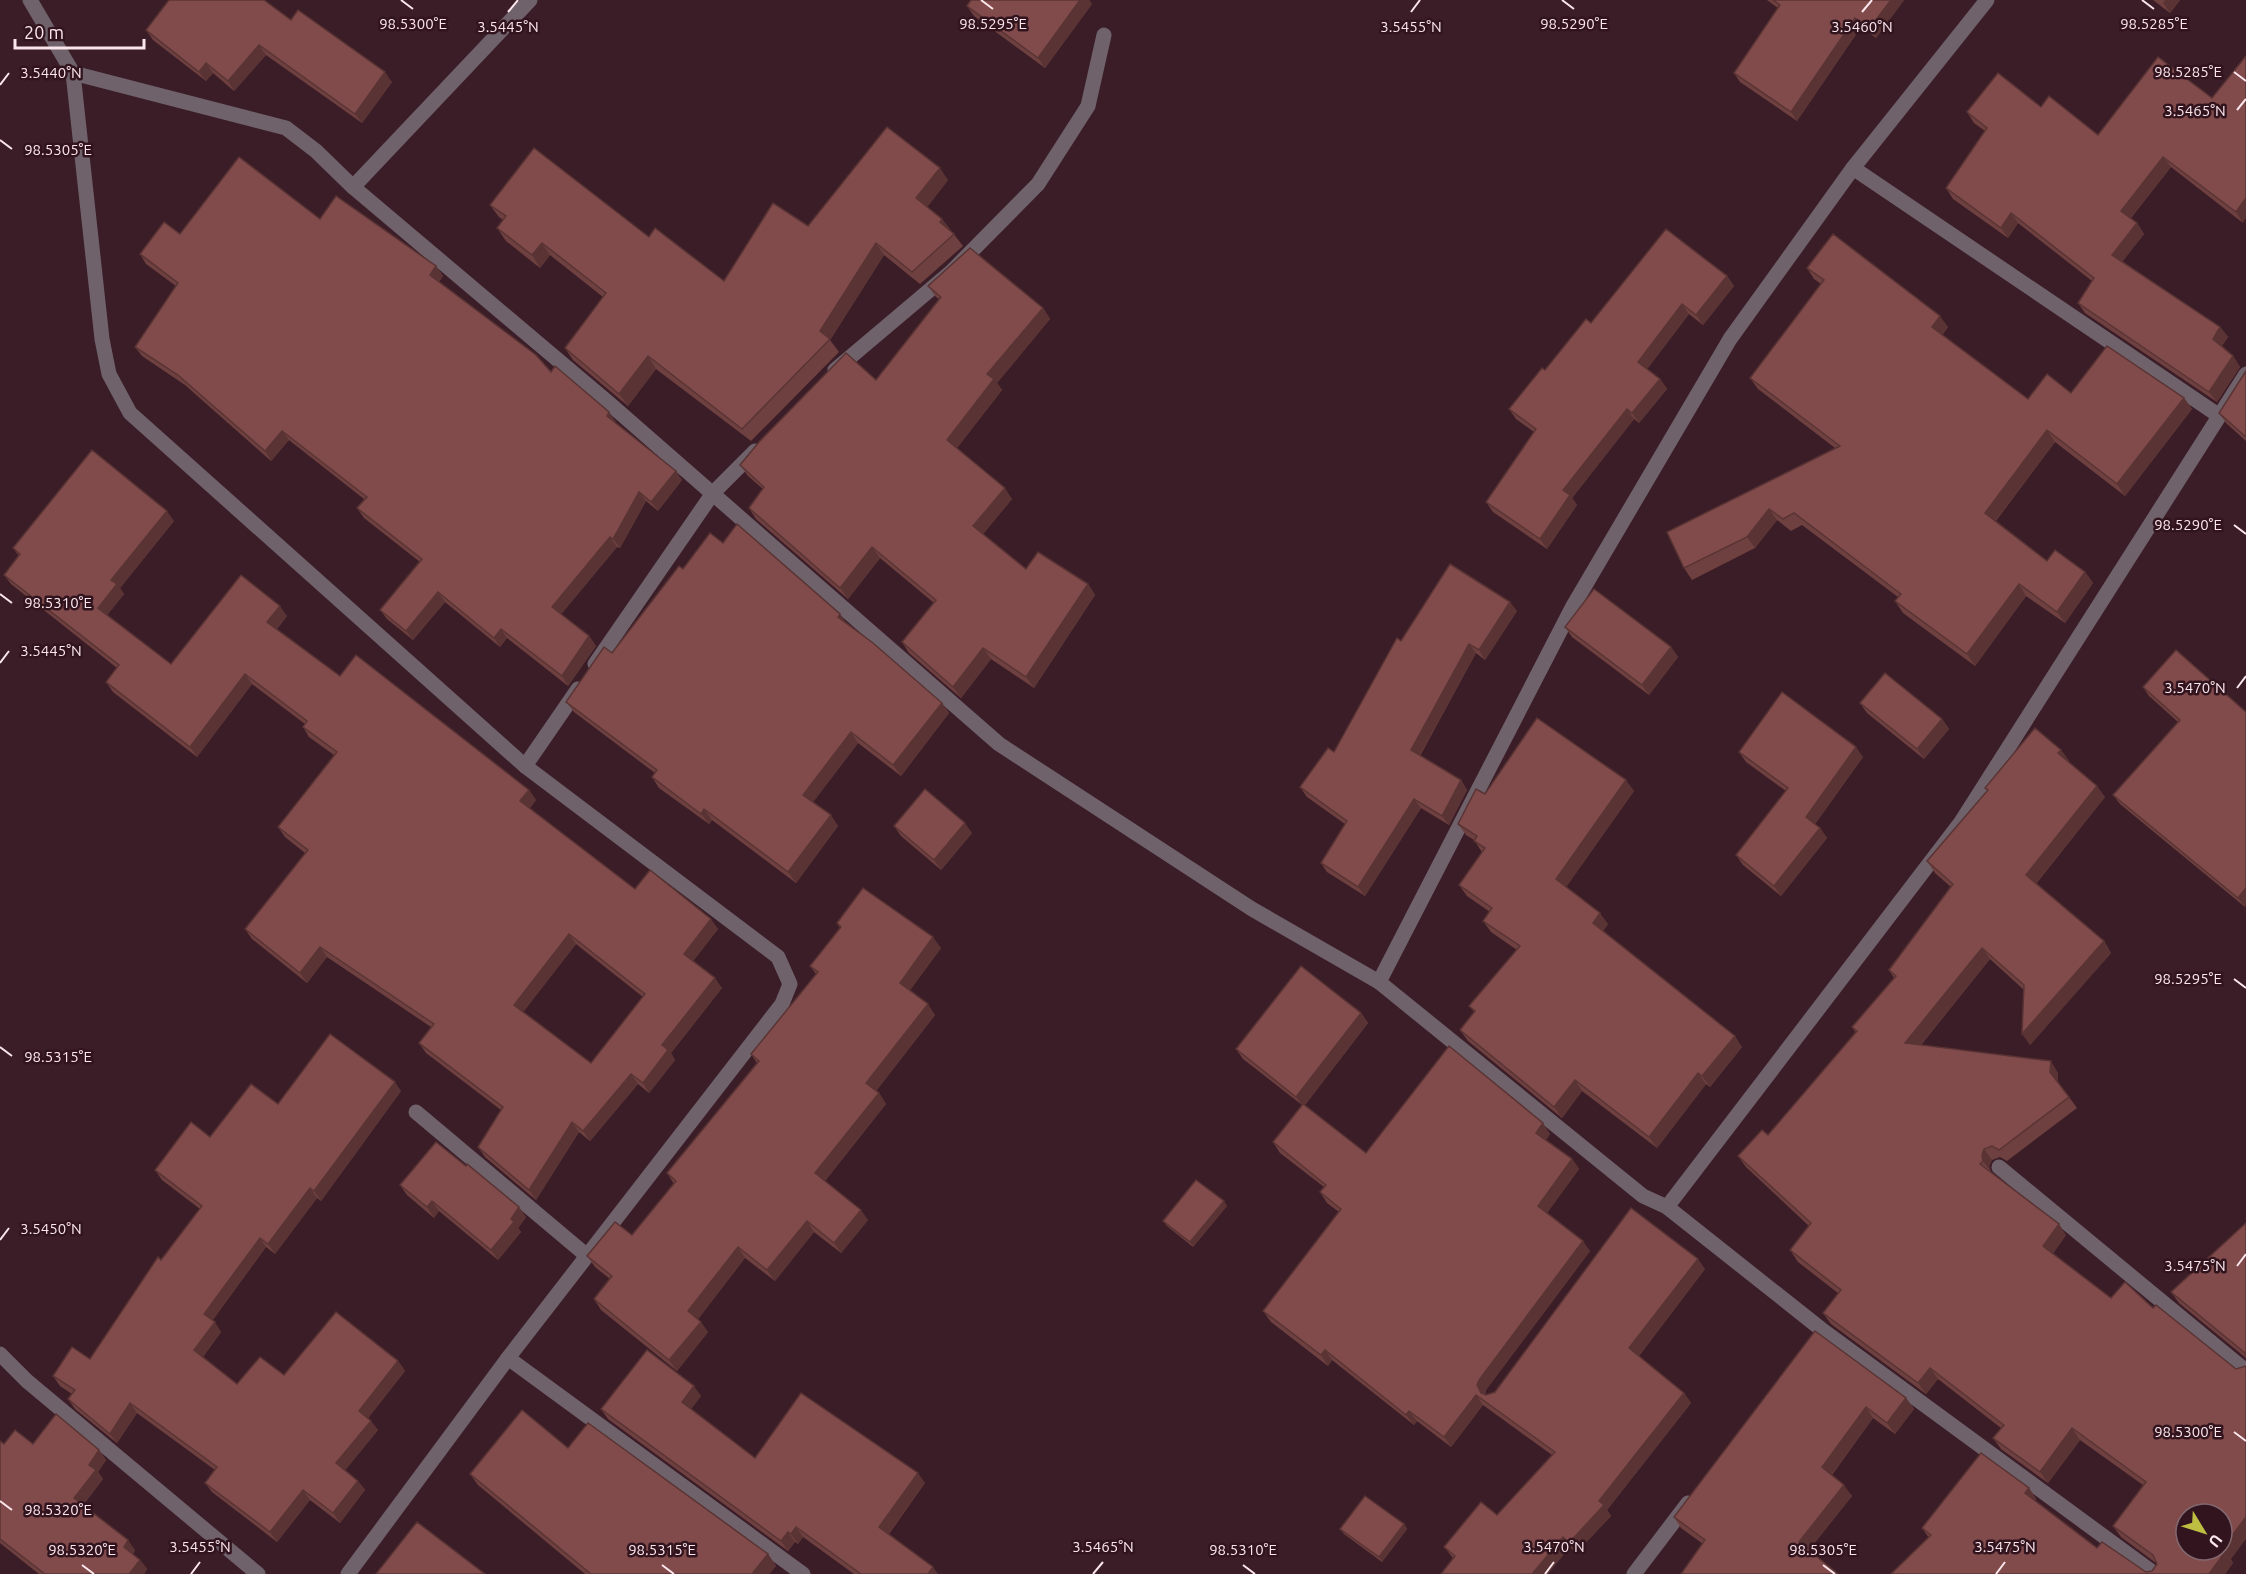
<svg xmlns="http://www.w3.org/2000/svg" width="2246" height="1574" font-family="Ubuntu,sans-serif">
<rect width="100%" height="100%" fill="#3b1d28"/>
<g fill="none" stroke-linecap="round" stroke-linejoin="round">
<g stroke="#6f626b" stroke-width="15">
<path d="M 30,0 L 73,73 L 102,339 L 109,374 L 130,413 L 525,766 L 778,957 L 790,984 L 782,1004 L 508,1358 L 348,1574"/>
<path d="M 1987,0 L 1853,168 L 1730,339 L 1573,606 L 1379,982 L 1643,1196 L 1667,1207 L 1821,1329 L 2155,1574"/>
<path d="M 73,73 L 286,128 L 316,151 L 353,187 L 610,404 L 999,744 L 1252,909 L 1379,982"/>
<path d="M 1853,168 L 2218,415"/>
<path d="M 353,187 L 530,0"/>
<path d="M 835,370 L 951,272 L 1038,184 L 1088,106 L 1104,35"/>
<path d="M 595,664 L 713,493 L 755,451"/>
<path d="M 525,766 L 578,689"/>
<path d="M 416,1112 L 586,1255"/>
<path d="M 1999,1167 L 2246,1371"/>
<path d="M 1667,1207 L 1961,822 L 2246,374"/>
<path d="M 0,1354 L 27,1381 L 258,1574"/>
<path d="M 508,1358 L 803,1574"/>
<path d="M 1634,1574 L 1688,1503"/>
</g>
</g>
<g fill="#6f4040" fill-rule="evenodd">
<path d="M 971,0 L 1089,0 L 1092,4 L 1045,68 L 974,16 L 967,6 Z"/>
<path d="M 1767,0 L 1904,0 L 1876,38 L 1861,27 L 1797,121 L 1740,82 L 1734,73 L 1778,8 Z"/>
<path d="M 2153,0 L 2180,0 L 2170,13 Z"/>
<path d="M 291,20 L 392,82 L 362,123 L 266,55 L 234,91 L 213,73 L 206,81 L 153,40 L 146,30 Z"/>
<path d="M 2158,57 L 2243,223 L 2171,167 L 2131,218 L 2137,223 L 2144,234 L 2122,261 L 2220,327 L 2228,337 L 2222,346 L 2233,356 L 2240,367 L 2217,402 L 2085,313 L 2078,303 L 2092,281 L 2018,223 L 2008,238 L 1953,199 L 1946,188 L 1985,131 L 1974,123 L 1967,112 L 2041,107 L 2098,135 Z"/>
<path d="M 948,180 L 927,207 L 942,219 L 963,246 L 920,284 L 884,255 L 830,340 L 839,352 L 751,441 L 656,369 L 628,406 L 573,360 L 565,348 L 603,297 L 550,255 L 540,268 L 506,241 L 497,228 L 503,220 L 499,217 L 490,205 L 649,237 L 724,281 L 808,226 Z"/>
<path d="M 320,219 L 436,266 L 443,276 L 439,282 L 551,372 L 609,412 L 615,423 L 682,480 L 658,511 L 646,501 L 620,548 L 617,547 L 561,614 L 589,636 L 596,646 L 568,686 L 507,638 L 500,647 L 445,602 L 413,640 L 387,619 L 380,610 L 420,562 L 364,518 L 357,508 L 364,499 L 289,440 L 271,461 L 185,385 L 142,356 L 135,347 L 176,286 L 146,264 L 140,254 L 180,234 Z"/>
<path d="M 1807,268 L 1948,327 L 1942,335 L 2028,399 L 2071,393 L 2184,398 L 2192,409 L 2125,496 L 2055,442 L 1996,521 L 2047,561 L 2085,572 L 2093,583 L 2065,623 L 2026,596 L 1975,666 L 1903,613 L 1895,601 L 1898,597 L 1802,525 L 1791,531 L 1777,520 L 1755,548 L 1692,580 L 1684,568 L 1835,448 L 1758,389 L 1750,378 L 1821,284 L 1814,279 Z"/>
<path d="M 1727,276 L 1734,286 L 1703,325 L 1689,314 L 1647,369 L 1660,379 L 1667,389 L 1639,423 L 1634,419 L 1572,498 L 1577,505 L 1547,549 L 1493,512 L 1486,502 L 1534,432 L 1516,419 L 1509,409 L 1545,370 L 1591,323 Z"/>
<path d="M 928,286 L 1043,308 L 1050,319 L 997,383 L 1002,390 L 957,448 L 1012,499 L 983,534 L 1026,569 L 1088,584 L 1095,595 L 1034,688 L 991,659 L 961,698 L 909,653 L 902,642 L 934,603 L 880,558 L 848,599 L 756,519 L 749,508 L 763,489 L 748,476 L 740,465 L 876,380 L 939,299 L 936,297 Z"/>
<path d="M 2246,371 L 2246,441 L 2226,423 L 2219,413 Z"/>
<path d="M 174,521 L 120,588 L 124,594 L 107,615 L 171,664 L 287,616 L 277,629 L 340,676 L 529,790 L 536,800 L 530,808 L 635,889 L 718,929 L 693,961 L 722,988 L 671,1053 L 675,1060 L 649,1093 L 638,1084 L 590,1141 L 579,1132 L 536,1200 L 485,1157 L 478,1147 L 501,1110 L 426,1053 L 419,1043 L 431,1027 L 327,957 L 307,983 L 252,939 L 245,929 L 305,853 L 285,837 L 278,827 L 334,755 L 309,737 L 303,727 L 305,724 L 252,684 L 197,757 L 113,692 L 106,682 L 117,668 L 11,584 L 4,575 L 19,556 L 13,548 ZM 576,944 L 643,997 L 591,1063 L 523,1012 Z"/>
<path d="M 723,543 L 847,623 L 942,703 L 949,713 L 901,776 L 858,743 L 813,802 L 838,826 L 796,883 L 712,820 L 709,824 L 659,788 L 652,777 L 655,773 L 574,712 L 566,702 L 612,653 L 683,569 Z"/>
<path d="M 1517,611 L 1485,660 L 1476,653 L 1420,756 L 1461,780 L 1467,790 L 1449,825 L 1421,808 L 1365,896 L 1327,872 L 1321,863 L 1345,824 L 1307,797 L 1300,787 L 1334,752 L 1401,641 Z"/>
<path d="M 1565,627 L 1671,647 L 1678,657 L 1649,695 L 1572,637 Z"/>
<path d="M 2143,687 L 2246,712 L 2245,907 L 2120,804 L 2113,795 L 2178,722 L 2149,696 Z"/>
<path d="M 1860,703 L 1942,719 L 1949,729 L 1924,759 L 1867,713 Z"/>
<path d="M 2061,750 L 2069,761 L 2068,761 L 2105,797 L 2036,884 L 2104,941 L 2111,953 L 2030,1045 L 2024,990 L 1990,959 L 1921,1045 L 2058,1073 L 2058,1082 L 2077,1108 L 2007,1161 L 2000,1157 L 1992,1160 L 1989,1166 L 1991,1172 L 2066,1235 L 2053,1253 L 2233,1563 L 2225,1574 L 1891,1574 L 1929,1538 L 1922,1528 L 2029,1488 L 2036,1499 L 2035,1501 L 2097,1548 L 2146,1572 L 2152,1571 L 2157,1564 L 2156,1563 L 2121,1537 L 2113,1526 L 2143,1485 L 2080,1440 L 2048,1483 L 2001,1449 L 1993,1438 L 2001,1428 L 1938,1379 L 1926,1394 L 1831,1324 L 1823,1313 L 1838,1293 L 1798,1262 L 1790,1250 L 1809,1226 L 1746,1167 L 1738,1156 L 1768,1135 L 1856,1033 L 1852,1027 L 1894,978 L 1889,970 L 1951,887 L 1935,873 L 1927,861 L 1987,791 L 1985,788 Z"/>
<path d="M 1739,752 L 1863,757 L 1815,824 L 1820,828 L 1827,838 L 1781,896 L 1743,865 L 1736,855 L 1786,791 L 1746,762 Z"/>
<path d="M 1634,791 L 1566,887 L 1608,924 L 1603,931 L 1742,1047 L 1710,1087 L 1706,1084 L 1657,1148 L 1582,1091 L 1562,1118 L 1468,1041 L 1460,1030 L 1474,1012 L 1469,1006 L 1517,950 L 1491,932 L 1483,921 L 1490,912 L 1467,896 L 1459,885 L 1482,852 L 1474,840 L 1466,835 L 1458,824 L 1485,794 Z"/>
<path d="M 894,826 L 972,833 L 941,870 L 901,836 Z"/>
<path d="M 837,923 L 941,948 L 910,990 L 935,1015 L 876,1091 L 879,1093 L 886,1104 L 825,1181 L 868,1220 L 841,1253 L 814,1232 L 775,1281 L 745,1258 L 698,1319 L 708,1332 L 677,1371 L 601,1310 L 594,1299 L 610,1279 L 595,1267 L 587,1256 L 632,1235 L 674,1184 L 667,1173 L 757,1063 L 751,1054 L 816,974 L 810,966 L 840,928 Z"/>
<path d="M 1361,1013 L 1368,1023 L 1305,1105 L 1366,1153 L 1550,1134 L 1546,1140 L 1572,1159 L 1579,1169 L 1547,1213 L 1590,1251 L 1486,1390 L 1485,1395 L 1486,1395 L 1495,1392 L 1705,1269 L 1639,1356 L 1684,1393 L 1691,1403 L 1607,1510 L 1611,1516 L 1576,1553 L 1570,1547 L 1453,1558 L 1444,1547 L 1497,1515 L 1552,1455 L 1483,1405 L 1451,1447 L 1417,1421 L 1414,1425 L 1332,1360 L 1328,1366 L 1271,1322 L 1263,1311 L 1339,1212 L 1327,1203 L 1320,1192 L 1324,1187 L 1280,1153 L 1273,1142 L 1302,1105 L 1243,1059 L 1236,1049 Z"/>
<path d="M 401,1091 L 321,1201 L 317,1198 L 275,1254 L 266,1247 L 212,1321 L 221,1332 L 203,1357 L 237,1384 L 284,1375 L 398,1361 L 405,1371 L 368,1418 L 378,1430 L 345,1470 L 358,1481 L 365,1490 L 340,1523 L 310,1500 L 277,1542 L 212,1492 L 205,1483 L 215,1470 L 137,1413 L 117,1443 L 75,1409 L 68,1399 L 72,1394 L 60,1386 L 53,1376 L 90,1359 L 161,1260 L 200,1209 L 162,1180 L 155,1170 L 210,1137 L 278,1104 Z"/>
<path d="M 466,1166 L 526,1217 L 518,1228 L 521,1232 L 498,1260 L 439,1211 L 434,1218 L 407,1195 L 400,1185 Z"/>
<path d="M 1227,1206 L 1193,1247 L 1167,1226 L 1163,1221 Z"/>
<path d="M 2246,1223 L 2246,1358 L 2179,1303 L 2171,1292 Z"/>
<path d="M 1815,1331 L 1906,1398 L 1914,1409 L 1895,1434 L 1873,1418 L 1832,1475 L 1852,1496 L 1809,1550 L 1703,1544 L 1681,1528 L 1674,1517 Z"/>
<path d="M 701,1396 L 691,1409 L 755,1458 L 925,1483 L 889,1534 L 938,1574 L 854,1574 L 803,1537 L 798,1544 L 795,1542 L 788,1551 L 608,1419 L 601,1409 Z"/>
<path d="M 0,1441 L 4,1444 L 33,1444 L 99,1450 L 106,1460 L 98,1472 L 103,1479 L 83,1505 L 135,1550 L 133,1554 L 140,1560 L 147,1569 L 144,1574 L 39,1574 L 0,1543 Z"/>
<path d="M 568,1448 L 768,1554 L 776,1566 L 769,1574 L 585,1574 L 478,1485 L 470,1474 Z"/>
<path d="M 1404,1524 L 1407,1529 L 1382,1562 L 1344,1534 L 1340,1529 Z"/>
</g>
<g fill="#5a3434">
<path d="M 1080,0 L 1089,0 L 1092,4 L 1045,68 L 1038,58 Z"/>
<path d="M 1891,0 L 1904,0 L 1876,38 L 1869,29 Z"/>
<path d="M 2165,0 L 2180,0 L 2170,13 L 2163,3 Z"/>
<path d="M 1855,18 L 1861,27 L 1797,121 L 1791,112 Z"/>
<path d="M 259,45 L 266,55 L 234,91 L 228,81 Z"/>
<path d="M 206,63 L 213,73 L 206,81 L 199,72 Z"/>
<path d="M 385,72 L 392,82 L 362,123 L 355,114 Z"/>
<path d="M 2163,157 L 2171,167 L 2128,221 L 2121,211 Z"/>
<path d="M 940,168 L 948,180 L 925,210 L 916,198 Z"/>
<path d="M 2246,198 L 2246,218 L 2243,223 L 2236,212 Z"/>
<path d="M 2011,213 L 2018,223 L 2008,238 L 2001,228 Z"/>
<path d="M 942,219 L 951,231 L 940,222 Z"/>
<path d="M 2137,223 L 2144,234 L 2120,265 L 2112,255 Z"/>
<path d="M 542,243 L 550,255 L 540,268 L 532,255 Z"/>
<path d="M 876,243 L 884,255 L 830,340 L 820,331 Z"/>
<path d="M 436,266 L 443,276 L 437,285 L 430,275 Z"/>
<path d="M 1727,276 L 1734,286 L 1703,325 L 1696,315 Z"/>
<path d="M 1682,304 L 1689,314 L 1645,372 L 1638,362 Z"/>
<path d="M 1043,308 L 1050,319 L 997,383 L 1002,390 L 954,451 L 947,440 L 987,374 Z"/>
<path d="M 1940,316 L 1948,327 L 1940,339 L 1932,327 Z"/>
<path d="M 2220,327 L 2228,337 L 2220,349 L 2213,339 Z"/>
<path d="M 648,356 L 656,369 L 628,406 L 619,394 Z"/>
<path d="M 2233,356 L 2240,367 L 2217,402 L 2209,392 Z"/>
<path d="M 1660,379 L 1667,389 L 1639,423 L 1632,413 Z"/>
<path d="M 2184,398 L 2192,409 L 2125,496 L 2117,484 Z"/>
<path d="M 1627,409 L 1634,419 L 1572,498 L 1577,505 L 1547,549 L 1540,539 L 1563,490 Z"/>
<path d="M 609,412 L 616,422 L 613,425 L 607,416 Z"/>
<path d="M 2047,430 L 2055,442 L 1993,524 L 1985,513 Z"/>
<path d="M 282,431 L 289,440 L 271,461 L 265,451 Z"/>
<path d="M 676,471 L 682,480 L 658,511 L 651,502 Z"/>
<path d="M 1005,488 L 1012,499 L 980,537 L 973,526 Z"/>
<path d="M 639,492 L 646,501 L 620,548 L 613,539 Z"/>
<path d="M 1769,509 L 1777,520 L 1755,548 L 1747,537 Z"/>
<path d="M 167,511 L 174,521 L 120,588 L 124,594 L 105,618 L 98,608 L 111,580 Z"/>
<path d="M 610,537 L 617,547 L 559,617 L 552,607 Z"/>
<path d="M 872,547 L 880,558 L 848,599 L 840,588 Z"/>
<path d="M 2085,572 L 2093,583 L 2065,623 L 2057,612 Z"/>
<path d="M 1088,584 L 1095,595 L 1034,688 L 1026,677 Z"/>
<path d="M 2019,584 L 2026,596 L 1975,666 L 1967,654 Z"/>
<path d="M 438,592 L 445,602 L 413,640 L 406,631 Z"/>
<path d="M 1510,602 L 1517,611 L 1485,660 L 1479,650 Z"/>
<path d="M 280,606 L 287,616 L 274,632 L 267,622 Z"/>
<path d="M 840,614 L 848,625 L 838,617 Z"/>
<path d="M 501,629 L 507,638 L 500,647 L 494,638 Z"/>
<path d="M 589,636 L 596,646 L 568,686 L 562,676 Z"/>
<path d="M 1469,644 L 1476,653 L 1417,760 L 1411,750 Z"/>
<path d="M 1671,647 L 1678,657 L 1649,695 L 1642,685 Z"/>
<path d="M 983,648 L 991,659 L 961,698 L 953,687 Z"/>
<path d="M 245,674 L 252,684 L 197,757 L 190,747 Z"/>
<path d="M 942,703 L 949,713 L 901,776 L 893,765 Z"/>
<path d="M 1942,719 L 1949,729 L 1924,759 L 1917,749 Z"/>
<path d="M 851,732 L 858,743 L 811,805 L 803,795 Z"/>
<path d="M 1856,747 L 1863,757 L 1813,827 L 1806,817 Z"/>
<path d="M 2061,750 L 2069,761 L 2066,764 L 2058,753 Z"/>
<path d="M 1461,780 L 1467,790 L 1449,825 L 1442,816 Z"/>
<path d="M 1626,780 L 1634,791 L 1564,890 L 1556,879 Z"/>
<path d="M 2097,786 L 2105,797 L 2034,886 L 2026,875 Z"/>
<path d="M 529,790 L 536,800 L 527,811 L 520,801 Z"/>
<path d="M 1414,799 L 1421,808 L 1365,896 L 1358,887 Z"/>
<path d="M 704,809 L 712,820 L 709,824 L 701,814 Z"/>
<path d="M 831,815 L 838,826 L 796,883 L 788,872 Z"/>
<path d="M 965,823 L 972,833 L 941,870 L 934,860 Z"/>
<path d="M 1820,828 L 1827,838 L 1781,896 L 1774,886 Z"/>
<path d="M 2246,888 L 2246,905 L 2245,907 L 2238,898 Z"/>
<path d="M 1600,913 L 1608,924 L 1601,934 L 1593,923 Z"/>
<path d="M 711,919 L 718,929 L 691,964 L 684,954 Z"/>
<path d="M 569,934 L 576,944 L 521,1015 L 514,1005 Z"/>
<path d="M 933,937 L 941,948 L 908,993 L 900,983 Z"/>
<path d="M 2104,941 L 2111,953 L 2030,1045 L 2022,1034 Z"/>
<path d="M 320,947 L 327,957 L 307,983 L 300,973 Z"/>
<path d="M 1982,948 L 1990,959 L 1913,1054 L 1905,1043 Z"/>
<path d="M 715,978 L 722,988 L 671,1053 L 675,1060 L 649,1093 L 643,1083 L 662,1045 Z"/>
<path d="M 928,1004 L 935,1015 L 874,1094 L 866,1083 Z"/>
<path d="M 1361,1013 L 1368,1023 L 1303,1107 L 1296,1097 Z"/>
<path d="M 1735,1036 L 1742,1047 L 1710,1087 L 1702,1076 Z"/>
<path d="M 2051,1061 L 2058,1073 L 2058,1083 L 2050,1072 Z"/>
<path d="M 1698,1073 L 1706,1084 L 1657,1148 L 1649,1137 Z"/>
<path d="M 631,1074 L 638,1084 L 590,1141 L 583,1131 Z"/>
<path d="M 1575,1080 L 1582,1091 L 1562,1118 L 1554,1107 Z"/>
<path d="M 395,1082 L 401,1091 L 321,1201 L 314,1191 Z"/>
<path d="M 879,1093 L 886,1104 L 822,1184 L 815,1173 Z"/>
<path d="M 572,1122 L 579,1132 L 536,1200 L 529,1190 Z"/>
<path d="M 1543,1123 L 1550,1134 L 1543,1143 L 1536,1133 Z"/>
<path d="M 1984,1149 L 1992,1160 L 1989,1166 L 1991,1172 L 1983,1161 L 1982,1155 Z"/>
<path d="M 1572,1159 L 1579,1169 L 1545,1216 L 1538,1206 Z"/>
<path d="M 310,1188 L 317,1198 L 275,1254 L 268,1244 Z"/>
<path d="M 432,1201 L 439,1211 L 434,1218 L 427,1207 Z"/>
<path d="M 1224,1201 L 1227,1206 L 1193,1247 L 1190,1242 Z"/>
<path d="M 519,1207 L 526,1217 L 518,1228 L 521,1232 L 498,1260 L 491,1250 Z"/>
<path d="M 861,1210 L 868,1220 L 841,1253 L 834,1243 Z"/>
<path d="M 807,1221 L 814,1232 L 775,1281 L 767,1270 Z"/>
<path d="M 2059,1224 L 2066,1235 L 2051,1257 L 2043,1246 Z"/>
<path d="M 260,1238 L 266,1247 L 210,1323 L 204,1314 Z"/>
<path d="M 1583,1241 L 1590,1251 L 1486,1390 L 1484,1395 L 1481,1393 L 1477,1385 L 1479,1380 Z"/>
<path d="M 738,1247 L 745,1258 L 696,1322 L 688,1311 Z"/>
<path d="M 1698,1259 L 1705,1269 L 1637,1358 L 1629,1348 Z"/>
<path d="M 215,1322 L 221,1332 L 201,1359 L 194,1350 Z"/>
<path d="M 701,1322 L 708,1332 L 677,1371 L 669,1360 Z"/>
<path d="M 1325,1350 L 1332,1360 L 1328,1366 L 1321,1355 Z"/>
<path d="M 398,1361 L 405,1371 L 366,1421 L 359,1411 Z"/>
<path d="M 1930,1368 L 1938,1379 L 1926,1394 L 1918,1383 Z"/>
<path d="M 694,1386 L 701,1396 L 689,1412 L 682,1402 Z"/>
<path d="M 1684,1393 L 1691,1403 L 1607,1510 L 1611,1516 L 1576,1553 L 1569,1543 L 1599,1501 Z"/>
<path d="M 1476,1395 L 1483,1405 L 1451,1447 L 1444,1437 Z"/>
<path d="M 1906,1398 L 1914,1409 L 1895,1434 L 1887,1423 Z"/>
<path d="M 130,1403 L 137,1413 L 117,1443 L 110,1434 Z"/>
<path d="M 1866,1407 L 1873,1418 L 1829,1478 L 1822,1467 Z"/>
<path d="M 1409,1411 L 1417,1421 L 1414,1425 L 1406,1415 Z"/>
<path d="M 371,1421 L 378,1430 L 343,1473 L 336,1463 Z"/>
<path d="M 2072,1428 L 2080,1440 L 2048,1483 L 2040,1472 Z"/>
<path d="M 99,1450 L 106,1460 L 98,1472 L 103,1479 L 81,1508 L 74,1498 L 89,1465 Z"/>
<path d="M 918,1473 L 925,1483 L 886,1537 L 879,1527 Z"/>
<path d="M 358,1481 L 365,1490 L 340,1523 L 333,1513 Z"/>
<path d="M 1844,1485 L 1852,1496 L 1806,1553 L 1799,1542 Z"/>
<path d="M 2029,1488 L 2036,1499 L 2033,1505 L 2025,1493 Z"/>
<path d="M 303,1490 L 310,1500 L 277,1542 L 270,1532 Z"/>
<path d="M 2246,1517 L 2246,1539 L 2231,1559 L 2233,1563 L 2225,1574 L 2209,1574 L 2222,1549 Z"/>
<path d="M 1404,1524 L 1407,1529 L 1382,1562 L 1379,1557 Z"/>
<path d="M 796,1527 L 803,1537 L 798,1544 L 791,1534 Z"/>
<path d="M 788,1532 L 795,1542 L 788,1551 L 781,1541 Z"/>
<path d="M 1563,1537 L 1570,1547 L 1548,1574 L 1532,1574 Z"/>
<path d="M 128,1540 L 135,1550 L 130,1556 L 124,1547 Z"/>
<path d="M 768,1554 L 776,1566 L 769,1574 L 752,1574 Z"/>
<path d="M 140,1560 L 147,1569 L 144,1574 L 130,1574 L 130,1573 Z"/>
<path d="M 933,1567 L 938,1574 L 928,1574 Z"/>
</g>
<g fill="#814b4b" stroke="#5a3434" stroke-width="1.5" fill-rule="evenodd">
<path d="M 169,0 L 264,0 L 291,20 L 298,10 L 385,72 L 355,114 L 259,45 L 228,81 L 206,63 L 199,72 L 146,30 Z"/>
<path d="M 971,0 L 1080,0 L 1038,58 L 967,6 Z"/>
<path d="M 1773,0 L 1891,0 L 1869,29 L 1855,18 L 1791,112 L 1734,73 L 1780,5 Z"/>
<path d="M 2246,56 L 2246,198 L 2236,212 L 2163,157 L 2121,211 L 2137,223 L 2112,255 L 2220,327 L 2213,339 L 2233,356 L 2209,392 L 2078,303 L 2094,278 L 2011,213 L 2001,228 L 1946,188 L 1987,128 L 1967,112 L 1998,73 L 2041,107 L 2049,96 L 2098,135 L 2158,57 L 2212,98 Z"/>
<path d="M 887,127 L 940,168 L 916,198 L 942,219 L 940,222 L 954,234 L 912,272 L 876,243 L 820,331 L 830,339 L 742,429 L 648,356 L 619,394 L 565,348 L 606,293 L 542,243 L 532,255 L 497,228 L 506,216 L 490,205 L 534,148 L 649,237 L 655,228 L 724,281 L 773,203 L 808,226 Z"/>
<path d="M 239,157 L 320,219 L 336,196 L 436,266 L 430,275 L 536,355 L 551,372 L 555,366 L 609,412 L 607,416 L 676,471 L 651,502 L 639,492 L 613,539 L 610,537 L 552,607 L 589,636 L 562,676 L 501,629 L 494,638 L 438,592 L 406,631 L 380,610 L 422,559 L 357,508 L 367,497 L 282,431 L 265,451 L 178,375 L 135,347 L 178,283 L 140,254 L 164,222 L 180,234 Z"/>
<path d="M 1666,229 L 1727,276 L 1696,315 L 1682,304 L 1638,362 L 1660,379 L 1632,413 L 1627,409 L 1563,490 L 1570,495 L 1540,539 L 1486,502 L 1536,429 L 1509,409 L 1542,368 L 1545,370 L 1586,319 L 1591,323 Z"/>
<path d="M 1833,234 L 1940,316 L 1932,327 L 2028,399 L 2047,374 L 2071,393 L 2107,346 L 2184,398 L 2117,484 L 2047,430 L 1985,513 L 2047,561 L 2055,550 L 2085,572 L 2057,612 L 2019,584 L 1967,654 L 1895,601 L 1901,594 L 1794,513 L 1783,519 L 1769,509 L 1747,537 L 1684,568 L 1667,532 L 1840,446 L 1750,378 L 1824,280 L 1807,268 Z"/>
<path d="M 970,248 L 1043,308 L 987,374 L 994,379 L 947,440 L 1005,488 L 973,526 L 1026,569 L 1038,552 L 1088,584 L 1026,677 L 983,648 L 953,687 L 902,642 L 936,600 L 872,547 L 840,588 L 749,508 L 764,487 L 740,465 L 759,442 L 846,353 L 876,380 L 941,297 L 928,286 Z"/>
<path d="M 2246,371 L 2246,437 L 2219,413 Z"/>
<path d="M 92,450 L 167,511 L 111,580 L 117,584 L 98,608 L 171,664 L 241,575 L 280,606 L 267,622 L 340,676 L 356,655 L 529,790 L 520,801 L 635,889 L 650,870 L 711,919 L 684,954 L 715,978 L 662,1045 L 668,1050 L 643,1083 L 631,1074 L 583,1131 L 572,1122 L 529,1190 L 478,1147 L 503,1107 L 419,1043 L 434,1024 L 320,947 L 300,973 L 245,929 L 308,850 L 278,827 L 337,752 L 303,727 L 307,721 L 245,674 L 190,747 L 106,682 L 119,665 L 4,575 L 20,554 L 13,548 ZM 569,934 L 645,994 L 591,1063 L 514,1005 Z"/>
<path d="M 737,524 L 840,614 L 838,617 L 873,643 L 942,703 L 893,765 L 851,732 L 803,795 L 831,815 L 788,872 L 704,809 L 701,814 L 652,777 L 657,770 L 566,702 L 604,647 L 612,653 L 679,566 L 683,569 L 710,533 L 723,543 Z"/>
<path d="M 1450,564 L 1510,602 L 1479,650 L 1469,644 L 1411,750 L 1461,780 L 1442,816 L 1414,799 L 1358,887 L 1321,863 L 1347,821 L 1300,787 L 1328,748 L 1334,752 L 1397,638 L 1401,641 Z"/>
<path d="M 1594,589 L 1671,647 L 1642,685 L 1565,627 Z"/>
<path d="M 2176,650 L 2246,712 L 2246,888 L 2238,898 L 2113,795 L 2180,720 L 2143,687 Z"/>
<path d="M 1885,673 L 1942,719 L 1917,749 L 1860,703 Z"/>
<path d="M 1782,692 L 1856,747 L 1806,817 L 1820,828 L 1774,886 L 1736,855 L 1788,788 L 1739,752 Z"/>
<path d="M 1537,718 L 1626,780 L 1556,879 L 1600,913 L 1593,923 L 1735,1036 L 1702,1076 L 1698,1073 L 1649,1137 L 1575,1080 L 1554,1107 L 1460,1030 L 1475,1011 L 1469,1006 L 1520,946 L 1483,921 L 1492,908 L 1459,885 L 1485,848 L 1474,841 L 1477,836 L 1458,824 L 1476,789 L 1485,794 Z"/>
<path d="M 2035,728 L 2061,750 L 2058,753 L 2097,786 L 2026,875 L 2104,941 L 2022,1034 L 2024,985 L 1982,948 L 1905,1043 L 2051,1061 L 2050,1072 L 2069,1097 L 1999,1150 L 1992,1146 L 1984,1149 L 1982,1155 L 1983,1161 L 1980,1164 L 2059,1224 L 2043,1246 L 2111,1298 L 2125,1282 L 2153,1308 L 2156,1305 L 2236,1369 L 2246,1366 L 2246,1517 L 2222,1549 L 2225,1552 L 2209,1574 L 1891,1574 L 1931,1535 L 1922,1528 L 1981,1453 L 2029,1488 L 2025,1493 L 2097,1548 L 2102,1542 L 2146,1572 L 2152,1571 L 2157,1564 L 2153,1555 L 2113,1526 L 2146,1482 L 2072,1428 L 2040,1472 L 1993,1438 L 2004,1425 L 1930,1368 L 1918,1383 L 1823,1313 L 1841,1290 L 1790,1250 L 1811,1223 L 1738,1156 L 1762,1130 L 1768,1135 L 1857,1031 L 1852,1027 L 1896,976 L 1889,970 L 1953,884 L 1927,861 L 1988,790 L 1985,788 ZM 2186,1514 L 2222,1514 L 2222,1550 L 2186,1550 Z"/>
<path d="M 925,789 L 965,823 L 934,860 L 894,826 Z"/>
<path d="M 863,888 L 933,937 L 900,983 L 928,1004 L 866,1083 L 879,1093 L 815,1173 L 861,1210 L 834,1243 L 807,1221 L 767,1270 L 738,1247 L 688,1311 L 701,1322 L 669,1360 L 594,1299 L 612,1276 L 587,1256 L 615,1222 L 632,1235 L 676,1181 L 667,1173 L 759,1061 L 751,1054 L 818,972 L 810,966 L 841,927 L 837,923 Z"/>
<path d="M 1301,966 L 1361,1013 L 1296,1097 L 1236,1049 Z"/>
<path d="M 330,1034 L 395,1082 L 314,1191 L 310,1188 L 268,1244 L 260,1238 L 204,1314 L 215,1322 L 194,1350 L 237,1384 L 260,1357 L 284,1375 L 336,1312 L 398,1361 L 359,1411 L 371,1421 L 336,1463 L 358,1481 L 333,1513 L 303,1490 L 270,1532 L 205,1483 L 217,1467 L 130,1403 L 110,1434 L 68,1399 L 75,1390 L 53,1376 L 72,1347 L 90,1359 L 158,1257 L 161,1260 L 202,1206 L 155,1170 L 191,1122 L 210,1137 L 251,1084 L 278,1104 Z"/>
<path d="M 1449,1046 L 1543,1123 L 1536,1133 L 1572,1159 L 1538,1206 L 1583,1241 L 1479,1380 L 1477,1385 L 1481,1393 L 1486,1395 L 1495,1392 L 1631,1208 L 1698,1259 L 1629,1348 L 1684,1393 L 1599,1501 L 1604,1505 L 1569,1543 L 1563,1537 L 1532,1574 L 1441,1574 L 1455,1556 L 1444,1547 L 1481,1502 L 1497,1515 L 1555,1452 L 1476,1395 L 1444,1437 L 1409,1411 L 1406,1415 L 1325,1350 L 1321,1355 L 1263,1311 L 1341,1209 L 1320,1192 L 1326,1185 L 1273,1142 L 1303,1104 L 1366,1153 Z"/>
<path d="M 436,1142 L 466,1166 L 467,1164 L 519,1207 L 511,1219 L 514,1222 L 491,1250 L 432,1201 L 427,1207 L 400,1185 Z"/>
<path d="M 1196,1180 L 1224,1201 L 1190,1242 L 1163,1221 Z"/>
<path d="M 2246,1223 L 2246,1356 L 2245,1353 L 2171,1292 Z"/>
<path d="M 1815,1331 L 1906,1398 L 1887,1423 L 1866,1407 L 1822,1467 L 1844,1485 L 1799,1542 L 1838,1574 L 1681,1574 L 1705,1540 L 1674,1517 Z"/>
<path d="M 647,1350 L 694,1386 L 682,1402 L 755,1458 L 801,1393 L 918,1473 L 879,1527 L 933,1567 L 928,1574 L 861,1574 L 796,1527 L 791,1534 L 788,1532 L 781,1541 L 601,1409 Z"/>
<path d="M 522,1410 L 568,1448 L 588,1423 L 768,1554 L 752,1574 L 591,1574 L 470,1474 Z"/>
<path d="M 56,1414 L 99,1450 L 89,1465 L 96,1470 L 74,1498 L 128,1540 L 124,1547 L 140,1560 L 130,1573 L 131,1574 L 45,1574 L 0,1539 L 0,1441 L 4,1444 L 15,1430 L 33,1444 Z"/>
<path d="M 1365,1496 L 1404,1524 L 1379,1557 L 1340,1529 Z"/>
<path d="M 417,1522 L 485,1574 L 376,1574 Z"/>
</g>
<path fill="none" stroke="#fbe6ec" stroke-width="2" d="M 401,0 L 413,9M 981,0 L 993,9M 1562,0 L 1574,9M 2142,0 L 2154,9M 508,12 L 518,0M 1411,12 L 1420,0M 1862,12 L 1872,0M 2234,72 L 2246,81M 0,85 L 9,73M 2237,110 L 2246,99M 0,140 L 12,149M 2234,525 L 2246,534M 0,594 L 12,603M 0,663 L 9,651M 2237,688 L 2246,676M 2234,979 L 2246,988M 0,1047 L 12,1056M 0,1240 L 9,1228M 2237,1266 L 2246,1254M 2234,1432 L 2246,1441M 0,1501 L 12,1510M 82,1565 L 94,1574M 662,1565 L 674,1574M 1243,1565 L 1255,1574M 1823,1565 L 1835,1574M 191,1574 L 200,1562M 1093,1574 L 1103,1562M 1545,1574 L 1554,1562M 1996,1574 L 2005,1562"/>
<g font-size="15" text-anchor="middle" fill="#fbe6ec" stroke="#31141e" stroke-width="5" stroke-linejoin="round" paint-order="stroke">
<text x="413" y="29">98.5300°E</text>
<text x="993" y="29">98.5295°E</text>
<text x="1574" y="29">98.5290°E</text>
<text x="2154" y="29">98.5285°E</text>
<text x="1411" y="32">3.5455°N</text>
<text x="1862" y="32">3.5460°N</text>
<text x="508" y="32">3.5445°N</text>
<text x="2188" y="77">98.5285°E</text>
<text x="51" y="78">3.5440°N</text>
<text x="2195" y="116">3.5465°N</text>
<text x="58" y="155">98.5305°E</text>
<text x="2188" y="530">98.5290°E</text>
<text x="58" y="608">98.5310°E</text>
<text x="51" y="656">3.5445°N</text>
<text x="2195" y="693">3.5470°N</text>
<text x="2188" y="984">98.5295°E</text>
<text x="58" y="1062">98.5315°E</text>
<text x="51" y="1234">3.5450°N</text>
<text x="2195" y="1271">3.5475°N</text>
<text x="2188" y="1437">98.5300°E</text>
<text x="58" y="1515">98.5320°E</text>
<text x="200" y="1552">3.5455°N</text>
<text x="1103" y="1552">3.5465°N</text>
<text x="1554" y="1552">3.5470°N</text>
<text x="2005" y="1552">3.5475°N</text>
<text x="82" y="1555">98.5320°E</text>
<text x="662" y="1555">98.5315°E</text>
<text x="1243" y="1555">98.5310°E</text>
<text x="1823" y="1555">98.5305°E</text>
</g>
<g transform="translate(2204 1532) rotate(128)"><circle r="28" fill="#31141e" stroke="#826870" stroke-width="1.5"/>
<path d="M0-4.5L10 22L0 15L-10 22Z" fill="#bebf42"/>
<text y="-9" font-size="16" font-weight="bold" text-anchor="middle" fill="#fbe6ec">U</text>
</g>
<path d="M15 39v9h129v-9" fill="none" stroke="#fbe6ec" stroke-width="3"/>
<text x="24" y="39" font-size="18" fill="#fbe6ec" stroke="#31141e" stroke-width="4.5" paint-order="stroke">20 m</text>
</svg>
